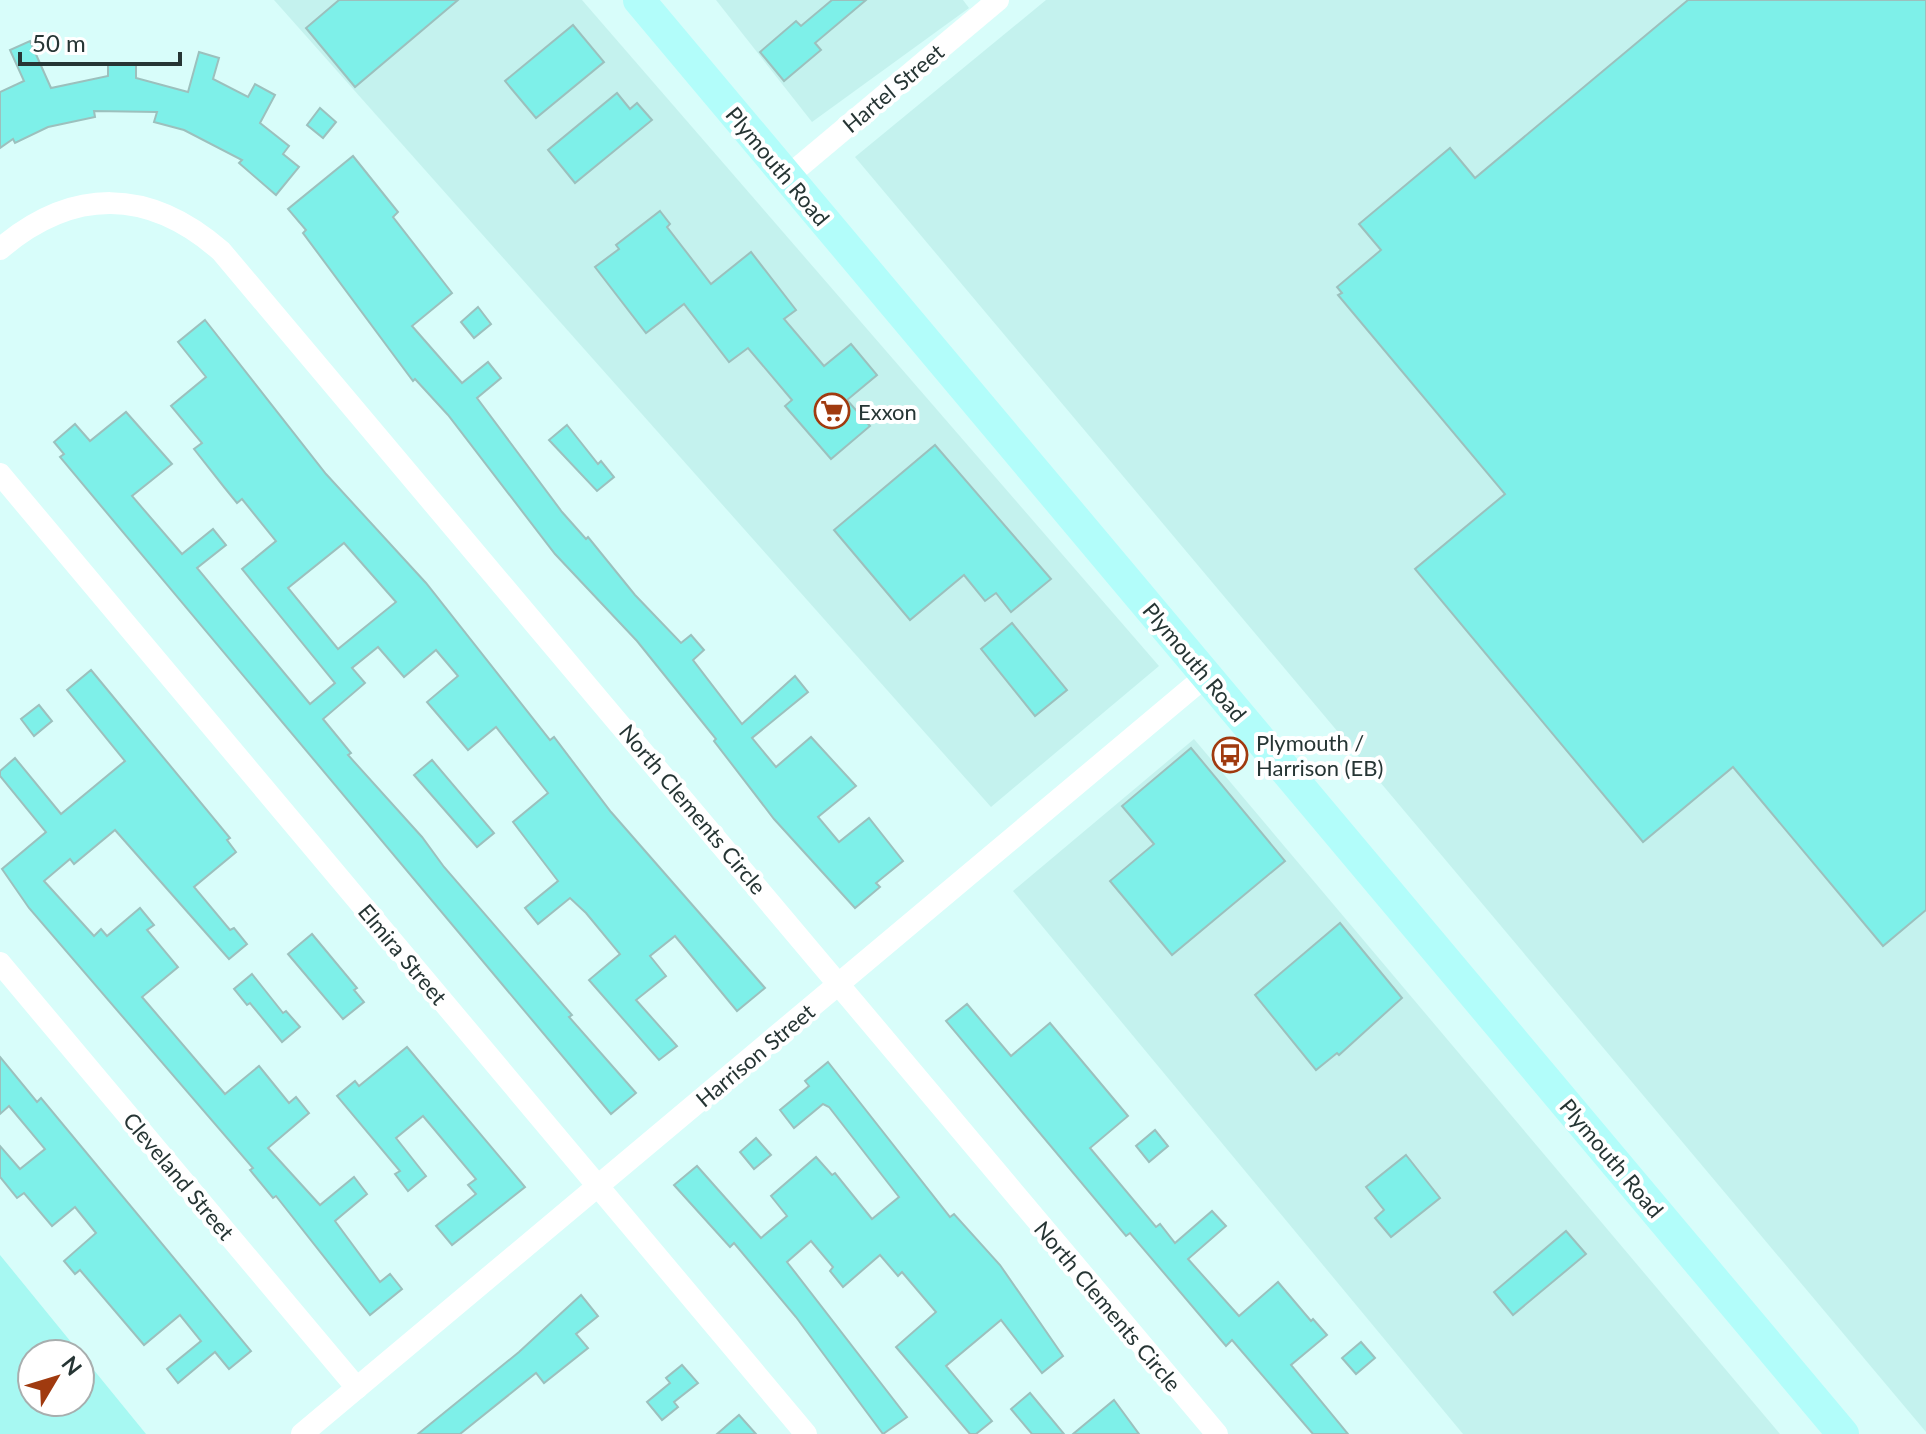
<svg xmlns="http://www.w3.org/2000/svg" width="1926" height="1434" font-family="Lato,sans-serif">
<rect width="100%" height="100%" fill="#d8fdfa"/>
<g fill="#c4f2ee">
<path d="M 274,0 L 582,0 L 1159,666 L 991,807 Z"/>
<path d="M 716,0 L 963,0 L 969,8 L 812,122 Z"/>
<path d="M 1046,0 L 1926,0 L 1926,1432 L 855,157 Z"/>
<path d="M 1194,739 L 1780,1434 L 1463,1434 L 1013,891 Z"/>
</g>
<path fill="#a7f8f2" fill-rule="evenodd" d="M 0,1255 L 146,1434 L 0,1434 ZM 32,1354 L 80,1354 L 80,1402 L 32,1402 Z"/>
<g fill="#7ef0e9" stroke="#9cc0bd" stroke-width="2" fill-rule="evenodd">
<path d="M 339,0 L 458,0 L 355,87 L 306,28 Z"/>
<path d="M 832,0 L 866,0 L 815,43 L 821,50 L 784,81 L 760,52 L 796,21 L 801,26 Z"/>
<path d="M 1688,0 L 1926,0 L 1926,910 L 1883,946 L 1733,767 L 1643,842 L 1415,569 L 1505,494 L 1338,295 L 1342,293 L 1337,287 L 1381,250 L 1359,224 L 1450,148 L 1475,178 Z"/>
<path d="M 573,25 L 604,62 L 536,118 L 505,81 Z"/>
<path d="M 30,41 L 51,88 L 108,76 L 108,64 L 136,65 L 136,78 L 188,92 L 199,52 L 219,58 L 213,79 L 248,97 L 255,84 L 275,95 L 260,123 L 289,146 L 283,154 L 299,167 L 276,195 L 239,163 L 242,160 L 184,130 L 154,122 L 157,112 L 94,111 L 95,117 L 48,127 L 15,143 L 13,139 L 0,148 L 0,92 L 24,81 L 10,50 Z"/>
<path d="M 617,93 L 630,109 L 637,103 L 652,120 L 575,183 L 548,150 Z"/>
<path d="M 320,108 L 336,122 L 323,138 L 307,125 Z"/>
<path d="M 353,156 L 398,212 L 393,217 L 452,293 L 412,326 L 462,383 L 488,362 L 501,378 L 477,398 L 562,512 L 586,539 L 588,537 L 635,595 L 681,643 L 691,635 L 704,650 L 693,660 L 742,724 L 795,676 L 808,692 L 752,738 L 776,767 L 811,737 L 856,786 L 818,817 L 839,842 L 869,818 L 903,861 L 876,883 L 880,887 L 855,908 L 774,819 L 714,741 L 716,739 L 637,641 L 555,554 L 448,415 L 415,379 L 413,381 L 303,233 L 306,230 L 288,209 Z"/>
<path d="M 660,211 L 670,224 L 667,227 L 711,284 L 751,252 L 796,310 L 784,319 L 824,366 L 851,344 L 877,375 L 847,400 L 870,426 L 831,459 L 785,406 L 792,400 L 748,348 L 729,362 L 684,304 L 646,333 L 595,267 L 619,249 L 616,245 Z"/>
<path d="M 478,307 L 491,324 L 474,338 L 461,322 Z"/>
<path d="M 205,320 L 326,474 L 426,583 L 550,740 L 554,737 L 611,812 L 765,988 L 737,1011 L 675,936 L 650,956 L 666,976 L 636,1000 L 677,1046 L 659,1060 L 589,980 L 620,954 L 586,913 L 570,898 L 538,924 L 525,908 L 558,881 L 513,822 L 548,793 L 496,727 L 468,750 L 427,702 L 458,676 L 436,650 L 404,677 L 378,647 L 352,668 L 365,683 L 323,719 L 351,753 L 348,755 L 422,837 L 444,867 L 572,1015 L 569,1017 L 636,1093 L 611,1114 L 60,457 L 64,454 L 54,442 L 75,424 L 90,441 L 126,412 L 172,464 L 132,496 L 182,554 L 213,529 L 226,545 L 197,568 L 310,704 L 335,683 L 242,569 L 276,541 L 242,499 L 237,503 L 224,487 L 194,449 L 202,443 L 171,406 L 206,377 L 178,342 ZM 344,543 L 396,602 L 338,649 L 288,588 Z"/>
<path d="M 567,425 L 598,464 L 601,461 L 614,477 L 597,491 L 549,440 Z"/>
<path d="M 935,445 L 1051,579 L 1011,612 L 996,593 L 985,601 L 964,575 L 910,620 L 834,530 Z"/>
<path d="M 1012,623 L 1067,690 L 1035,716 L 981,649 Z"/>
<path d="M 91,670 L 230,838 L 227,840 L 236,852 L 194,887 L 230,930 L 234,928 L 247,944 L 229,959 L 115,830 L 74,864 L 70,859 L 44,881 L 94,936 L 101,929 L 107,936 L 140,908 L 154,925 L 147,930 L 178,967 L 142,997 L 225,1094 L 259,1066 L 289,1103 L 296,1097 L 309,1113 L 268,1148 L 320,1205 L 354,1177 L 367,1194 L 335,1221 L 380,1282 L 390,1274 L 402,1289 L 370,1315 L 276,1196 L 273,1198 L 250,1170 L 253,1168 L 29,908 L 2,869 L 46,832 L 0,776 L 0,771 L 15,758 L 61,814 L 125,761 L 67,690 Z"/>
<path d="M 39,705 L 52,721 L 34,736 L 21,719 Z"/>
<path d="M 1191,748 L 1285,861 L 1172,955 L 1110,881 L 1154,844 L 1122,806 Z"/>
<path d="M 432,760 L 494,833 L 477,847 L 414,775 Z"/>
<path d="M 1340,923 L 1402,998 L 1339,1055 L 1337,1053 L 1316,1070 L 1255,995 Z"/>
<path d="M 312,934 L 357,988 L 354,990 L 364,1002 L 343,1019 L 288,954 Z"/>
<path d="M 252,974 L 283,1013 L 286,1011 L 300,1027 L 282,1042 L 250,1003 L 247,1005 L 234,989 Z"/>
<path d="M 967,1004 L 1011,1056 L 1050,1023 L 1128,1116 L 1090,1148 L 1156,1227 L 1160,1224 L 1175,1243 L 1212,1211 L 1226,1226 L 1188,1259 L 1239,1316 L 1278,1282 L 1311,1321 L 1313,1319 L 1327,1335 L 1291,1365 L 1348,1434 L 1313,1434 L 1232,1340 L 1226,1346 L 1130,1233 L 1126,1236 L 946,1021 Z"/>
<path d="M 407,1047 L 525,1187 L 452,1245 L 436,1226 L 476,1194 L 468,1185 L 476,1179 L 423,1116 L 396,1138 L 426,1176 L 408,1191 L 395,1174 L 400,1171 L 337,1096 L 355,1081 L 359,1086 Z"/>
<path d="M 0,1057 L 37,1102 L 41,1098 L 251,1351 L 229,1369 L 215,1352 L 178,1383 L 167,1369 L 201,1341 L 180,1315 L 144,1345 L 80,1270 L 75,1274 L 64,1261 L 96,1233 L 75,1207 L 52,1226 L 24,1193 L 17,1198 L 0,1177 L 0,1146 L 20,1169 L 45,1149 L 9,1106 L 0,1114 Z"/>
<path d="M 828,1062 L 950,1217 L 954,1214 L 1000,1265 L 1063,1356 L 1042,1373 L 1001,1320 L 946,1366 L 992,1421 L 976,1434 L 970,1434 L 896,1347 L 936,1312 L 902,1272 L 898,1276 L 880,1255 L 843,1287 L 830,1271 L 833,1267 L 811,1241 L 787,1262 L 907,1417 L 883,1434 L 796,1317 L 734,1243 L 730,1247 L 674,1185 L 697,1166 L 761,1238 L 787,1216 L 771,1196 L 816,1157 L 832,1175 L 835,1173 L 872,1219 L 899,1197 L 829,1107 L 823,1104 L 794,1128 L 780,1110 L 809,1086 L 805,1081 Z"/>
<path d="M 1155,1130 L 1168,1146 L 1149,1162 L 1136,1146 Z"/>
<path d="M 756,1138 L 771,1155 L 754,1169 L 740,1152 Z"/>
<path d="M 1406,1155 L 1440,1198 L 1391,1237 L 1375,1218 L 1384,1210 L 1366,1187 Z"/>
<path d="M 1566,1231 L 1586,1254 L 1513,1315 L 1494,1292 Z"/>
<path d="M 581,1295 L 598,1316 L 576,1334 L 588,1348 L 544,1383 L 536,1373 L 460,1434 L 418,1434 L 519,1352 Z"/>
<path d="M 1361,1342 L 1375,1358 L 1356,1374 L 1342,1358 Z"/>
<path d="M 682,1365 L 698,1383 L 674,1402 L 678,1407 L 662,1420 L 647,1402 L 670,1383 L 666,1378 Z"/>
<path d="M 1030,1393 L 1064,1434 L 1032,1434 L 1011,1409 Z"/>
<path d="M 1114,1400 L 1139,1434 L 1073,1434 Z"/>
<path d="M 739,1415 L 756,1434 L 717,1434 Z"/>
</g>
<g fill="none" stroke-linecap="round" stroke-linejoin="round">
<g stroke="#fff" stroke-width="22">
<path d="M 787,177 L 998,0"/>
<path d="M 0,249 C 73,187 149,188 221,251 L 1217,1434"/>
<path d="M 0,474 L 806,1434"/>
<path d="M 0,963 L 357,1388"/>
<path d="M 302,1434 L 1207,675"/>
</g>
<path stroke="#b2fdfa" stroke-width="32" d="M 639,0 L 1843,1434"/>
</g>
<defs>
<g id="supermarket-ring" transform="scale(1.8)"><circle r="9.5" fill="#fff" stroke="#a03a0f" stroke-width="1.5"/><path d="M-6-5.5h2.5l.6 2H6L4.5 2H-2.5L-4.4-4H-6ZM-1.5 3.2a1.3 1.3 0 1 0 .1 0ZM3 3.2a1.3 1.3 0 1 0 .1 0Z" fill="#a03a0f"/></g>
<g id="bus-ring" transform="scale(1.8)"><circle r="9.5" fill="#fff" stroke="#a03a0f" stroke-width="1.5"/><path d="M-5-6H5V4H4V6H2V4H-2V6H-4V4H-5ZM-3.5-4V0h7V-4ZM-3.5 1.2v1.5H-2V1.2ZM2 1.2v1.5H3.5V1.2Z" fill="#a03a0f"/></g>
</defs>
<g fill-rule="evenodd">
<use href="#supermarket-ring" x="832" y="411"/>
<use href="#bus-ring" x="1230" y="755"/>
</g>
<g text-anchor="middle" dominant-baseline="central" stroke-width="8" stroke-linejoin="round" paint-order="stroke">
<g font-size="22" fill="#263534" stroke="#fff">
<text transform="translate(893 88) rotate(-40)">Hartel Street</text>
<text transform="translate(778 166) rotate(50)">Plymouth Road</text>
<text transform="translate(1195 662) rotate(50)">Plymouth Road</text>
<text transform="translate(693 809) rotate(50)">North Clements Circle</text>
<text transform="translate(403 954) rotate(50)">Elmira Street</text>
<text transform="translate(755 1055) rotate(-40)">Harrison Street</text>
<text transform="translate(1612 1158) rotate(50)">Plymouth Road</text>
<text transform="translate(179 1176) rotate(50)">Cleveland Street</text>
<text transform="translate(1108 1306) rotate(50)">North Clements Circle</text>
</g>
<g font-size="22" fill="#263534" stroke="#fff" text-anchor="start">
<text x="858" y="411">Exxon</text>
<text x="1256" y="742">Plymouth /<tspan x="1256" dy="25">Harrison (EB)</tspan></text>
</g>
</g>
<g transform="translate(56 1378) rotate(52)"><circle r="38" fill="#ffffff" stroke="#a8aeae" stroke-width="2"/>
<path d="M0-6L14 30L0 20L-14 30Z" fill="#a03a0f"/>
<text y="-12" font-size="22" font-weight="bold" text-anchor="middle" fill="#263534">N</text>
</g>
<path d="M20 52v12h160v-12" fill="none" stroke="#263534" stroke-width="4"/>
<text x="32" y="52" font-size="24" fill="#263534" stroke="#ffffff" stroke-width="6" paint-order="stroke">50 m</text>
</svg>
